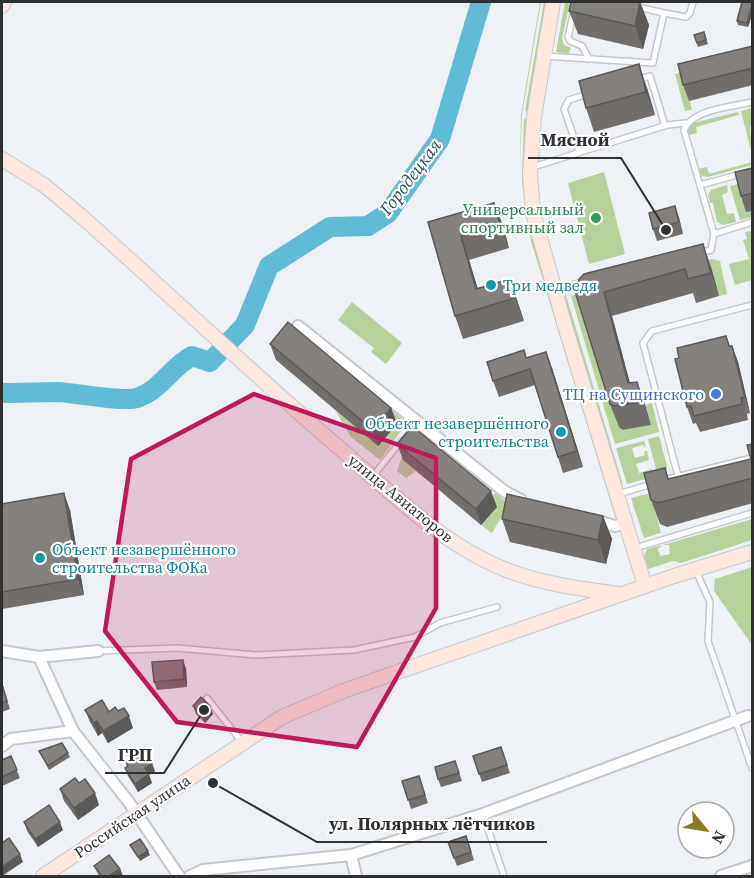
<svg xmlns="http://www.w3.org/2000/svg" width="754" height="878" font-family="'Source Serif 4',serif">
<rect width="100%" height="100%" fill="#edf0f5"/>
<g fill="#b7d19a">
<path d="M 540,2 L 541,2 L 522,115 L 520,173 L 521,115 Z"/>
<path d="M 544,2 L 547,2 L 529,112 L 525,111 Z"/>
<path d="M 565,2 L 570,2 L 562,38 L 564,45 L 571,48 L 568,54 L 556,52 Z"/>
<path d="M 752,54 L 690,101 L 692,110 L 685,111 L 675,74 Z"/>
<path d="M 752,108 L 752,125 L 750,126 L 752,154 L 741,111 Z"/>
<path d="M 738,112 L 739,115 L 696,127 L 697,133 L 689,135 L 688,130 L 693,123 Z"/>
<path d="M 524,119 L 528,119 L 530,224 L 533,241 L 617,515 L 616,519 L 531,241 L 522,182 Z"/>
<path d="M 752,162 L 752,165 L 708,177 L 702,176 L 698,169 L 707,167 L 709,174 Z"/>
<path d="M 604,172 L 625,254 L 589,264 L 568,183 Z"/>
<path d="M 752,180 L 747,212 L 752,211 L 752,217 L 740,220 L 730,186 Z"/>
<path d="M 727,185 L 728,192 L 722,195 L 727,214 L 734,213 L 736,222 L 723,225 L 717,222 L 713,203 L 710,203 L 708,195 L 711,190 Z"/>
<path d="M 750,231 L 752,233 L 752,280 L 735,285 L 729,264 L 749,259 L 743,240 L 747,239 L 745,232 Z"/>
<path d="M 712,259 L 720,261 L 727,294 L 719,296 L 711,268 L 593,297 L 623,430 L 651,425 L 645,405 L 652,403 L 659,432 L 615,444 L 571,296 Z"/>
<path d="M 565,292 L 623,485 L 621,484 L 563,298 Z"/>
<path d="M 352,302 L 402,343 L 386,364 L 371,352 L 374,348 L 338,320 Z"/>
<path d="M 335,410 L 378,445 L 392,411 L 404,420 L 404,427 L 380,460 L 351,437 Z"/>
<path d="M 659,436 L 667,466 L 666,472 L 658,476 L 648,439 Z"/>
<path d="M 644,441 L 646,447 L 642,445 L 632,448 L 635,458 L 645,455 L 644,451 L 647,451 L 649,460 L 636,464 L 639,473 L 652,469 L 654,477 L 627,484 L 616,448 Z"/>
<path d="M 402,456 L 416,471 L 406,478 L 397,471 Z"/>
<path d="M 495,493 L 509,504 L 492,533 L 481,525 L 497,507 L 489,501 Z"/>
<path d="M 651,493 L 661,533 L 644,538 L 631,498 Z"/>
<path d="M 752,519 L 752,540 L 681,563 L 673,561 L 648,569 L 644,556 L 647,549 L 662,545 L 658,549 L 660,556 L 670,554 L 669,545 L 663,545 Z"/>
<path d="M 752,567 L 752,645 L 714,591 L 715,579 Z"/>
</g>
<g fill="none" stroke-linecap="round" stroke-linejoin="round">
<path stroke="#60bcd6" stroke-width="20" d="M 2,393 C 20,393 39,392 58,392 C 76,393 122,402 137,398 C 161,390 172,366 192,356 L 210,362 L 245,325 L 269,266 L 330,227 L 368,226 L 388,213 L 440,139 L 481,2"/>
<g stroke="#c4c7cc" stroke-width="8">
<g id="lane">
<path d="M 576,2 L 568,37 L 570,41 L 582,46 L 589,59"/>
<path d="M 664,13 L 686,17 L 690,13 L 693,2"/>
<path d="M 545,56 L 653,63 L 664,13 L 625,4 L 626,2"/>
<path d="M 637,80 L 650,76 L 665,126"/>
<path d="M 579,152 L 564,109 L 569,100 L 588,94"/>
<path d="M 533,167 L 667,125 L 686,123"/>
<path d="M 700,185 L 752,171"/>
<path d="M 714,234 L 752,222"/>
<path d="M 699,253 L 711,250 L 714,234 L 684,130 C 692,109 732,107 752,102"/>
<path d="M 556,289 L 585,281"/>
<path d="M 373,476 L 401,441"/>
<path d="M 678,476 L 643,343 L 652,331 L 752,305"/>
<path d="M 664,480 L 752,458"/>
<path d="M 618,494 L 652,484"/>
<path d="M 635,548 L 752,513"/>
<path d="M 696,571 L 710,602 L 708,641 L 752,768"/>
<path d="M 98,651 L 177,648 L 256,655 L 354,650 L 415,637 L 440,623 L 497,607"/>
<path d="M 207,698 L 242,742"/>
<path d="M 483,814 L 504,876"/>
</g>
</g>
<g stroke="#c4c7cc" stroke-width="14">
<g id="street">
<path d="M 298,326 L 504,491 L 521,500"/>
<path d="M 594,520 L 615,526 L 626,523"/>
<path d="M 2,651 L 39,657 L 98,651"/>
<path d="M 39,657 L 73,731 L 128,801 L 179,876"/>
<path d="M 2,746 L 11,739 L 73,731"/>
<path d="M 351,855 L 356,876"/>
<path d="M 190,876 L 203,870 L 351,855 L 483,814 L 748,716"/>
<path d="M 721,876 L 752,866"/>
</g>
</g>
<g stroke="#c4c7cc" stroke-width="16">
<g id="secondary">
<path d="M 553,2 L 534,117 L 530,174 L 533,213 L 565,326 L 645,586"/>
<path d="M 2,6 L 4,2"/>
<path d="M 2,159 L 44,185 L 81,216 C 169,294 254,375 344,452 C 393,495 443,544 504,569 C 541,584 581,589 619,594"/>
<path d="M 43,876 L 282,717 L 343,691 L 674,576 L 752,552"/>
</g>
</g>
<use href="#lane" stroke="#fff" stroke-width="5"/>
<use href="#street" stroke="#fff" stroke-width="10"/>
<use href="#secondary" stroke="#fbe7de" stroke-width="14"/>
</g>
<g fill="#726e6c">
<path d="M 640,2 L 649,25 L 643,49 L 578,34 L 569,11 Z"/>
<path d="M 753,2 L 753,12 L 748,27 L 738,25 L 737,21 Z"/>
<path d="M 704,32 L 708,44 L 698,47 L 694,35 Z"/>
<path d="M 753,46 L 753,85 L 689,101 L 683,85 Z"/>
<path d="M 647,88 L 655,115 L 594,132 L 586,108 Z"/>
<path d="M 753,168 L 753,211 L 746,212 L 741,196 Z"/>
<path d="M 494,203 L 503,226 L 509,248 L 469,260 L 478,289 L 510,279 L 524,321 L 463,339 L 455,316 L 428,222 Z"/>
<path d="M 679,218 L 683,234 L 657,241 L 653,229 Z"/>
<path d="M 711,267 L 719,296 L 696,303 L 693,293 L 612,316 L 630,383 L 645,405 L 651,425 L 623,430 L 619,427 L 610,404 L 584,274 Z"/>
<path d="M 270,344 L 391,408 L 397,424 L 378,446 L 276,360 Z"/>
<path d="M 730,346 L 732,346 L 738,362 L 750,413 L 747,414 L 748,420 L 700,432 L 696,423 L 693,424 L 687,407 Z"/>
<path d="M 527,358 L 552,368 L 583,467 L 563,473 L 535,385 L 499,397 L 493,381 Z"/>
<path d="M 397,444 L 497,507 L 481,525 L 403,460 Z"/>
<path d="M 753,444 L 753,503 L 667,527 L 660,524 L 651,500 L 669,479 L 751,459 Z"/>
<path d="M 2,504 L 70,510 L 84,595 L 2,609 Z"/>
<path d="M 603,516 L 612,539 L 606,564 L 510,542 L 502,519 Z"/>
<path d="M 186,668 L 187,687 L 157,690 L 154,682 Z"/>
<path d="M 2,684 L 10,709 L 2,712 Z"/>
<path d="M 193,706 L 213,714 L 205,723 L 196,714 Z"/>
<path d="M 85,710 L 118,711 L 133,728 L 108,743 L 102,733 L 98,736 L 90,722 Z"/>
<path d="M 501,747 L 510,773 L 482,782 L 473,756 Z"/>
<path d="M 39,751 L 68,753 L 70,757 L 49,770 Z"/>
<path d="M 11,756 L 20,778 L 2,786 L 2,760 Z"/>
<path d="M 455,761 L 462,781 L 441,787 L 438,779 Z"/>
<path d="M 126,762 L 155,771 L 149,775 L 152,783 L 138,792 L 128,776 L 125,768 L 127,767 Z"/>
<path d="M 419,776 L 428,803 L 411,809 L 402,781 Z"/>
<path d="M 79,783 L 99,805 L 78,820 L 64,801 L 60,789 Z"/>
<path d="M 24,822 L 63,830 L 38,847 L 27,831 Z"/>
<path d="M 466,836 L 474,860 L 457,866 L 448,842 Z"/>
<path d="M 94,866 L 120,869 L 123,876 L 99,876 Z"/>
</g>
<g fill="#5c5a58">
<path d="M 640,2 L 649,25 L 643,49 L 635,26 Z"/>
<path d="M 753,2 L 753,12 L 748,27 L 747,23 Z"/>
<path d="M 639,64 L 647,88 L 655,115 L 646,92 Z"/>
<path d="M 494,203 L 503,226 L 509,248 L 500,225 Z"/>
<path d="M 675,206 L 679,218 L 683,234 L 679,222 Z"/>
<path d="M 461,236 L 469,260 L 483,307 L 476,289 Z"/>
<path d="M 703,244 L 711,267 L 719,296 L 711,273 Z"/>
<path d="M 510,279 L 524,321 L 515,298 Z"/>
<path d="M 604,292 L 612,316 L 635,403 L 628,383 Z"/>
<path d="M 732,346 L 738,362 L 750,413 L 745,397 Z"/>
<path d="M 546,352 L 552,368 L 583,467 L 577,451 Z"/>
<path d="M 637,382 L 645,405 L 651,425 L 643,402 Z"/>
<path d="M 391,408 L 397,424 L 378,446 L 373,430 Z"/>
<path d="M 491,491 L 497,507 L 481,525 L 476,509 Z"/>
<path d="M 64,493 L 70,510 L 84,595 L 78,579 Z"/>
<path d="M 603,516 L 612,539 L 606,564 L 598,540 Z"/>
<path d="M 183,660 L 186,668 L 187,687 L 184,679 Z"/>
<path d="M 210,706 L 213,714 L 205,723 L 202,715 Z"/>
<path d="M 129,716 L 133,728 L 108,743 L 103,731 Z"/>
<path d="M 97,721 L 102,733 L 98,736 L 94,723 Z"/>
<path d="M 152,763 L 155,771 L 149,775 L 152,783 L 138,792 L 135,784 L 145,768 Z"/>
<path d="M 95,793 L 99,805 L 78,820 L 74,808 Z"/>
<path d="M 60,822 L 63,830 L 38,847 L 35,839 Z"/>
<path d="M 148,851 L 150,855 L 140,861 L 138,857 Z"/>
<path d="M 20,854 L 23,862 L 2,876 L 2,867 Z"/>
<path d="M 120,869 L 123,876 L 109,876 Z"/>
</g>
<g fill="#84807d" stroke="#5c5a58" stroke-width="1.5">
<path d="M 571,2 L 640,2 L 635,26 L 569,11 Z"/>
<path d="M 742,2 L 753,2 L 747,23 L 737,21 Z"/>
<path d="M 704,32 L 706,40 L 697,43 L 694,35 Z"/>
<path d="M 753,46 L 753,68 L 683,85 L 678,64 Z"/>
<path d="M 639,64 L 646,92 L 586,108 L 579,81 Z"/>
<path d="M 753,168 L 753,193 L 741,196 L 735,172 Z"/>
<path d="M 494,203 L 500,225 L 461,236 L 476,289 L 510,279 L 515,298 L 455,316 L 428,222 Z"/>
<path d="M 675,206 L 679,222 L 653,229 L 649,213 Z"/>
<path d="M 703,244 L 711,273 L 688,279 L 685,269 L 604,292 L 628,383 L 637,382 L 643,402 L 614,406 L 610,404 L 576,295 L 579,279 L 584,274 Z"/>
<path d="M 288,322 L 391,408 L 373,430 L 270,344 Z"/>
<path d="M 726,336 L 729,346 L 732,346 L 745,397 L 741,398 L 742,404 L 694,416 L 691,406 L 687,407 L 675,359 L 679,358 L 677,348 Z"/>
<path d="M 524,350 L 526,358 L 546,352 L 577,451 L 558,457 L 530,369 L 493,381 L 487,362 Z"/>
<path d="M 412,426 L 491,491 L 476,509 L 397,444 Z"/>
<path d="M 753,444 L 753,478 L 658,503 L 651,500 L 644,473 L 665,468 L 668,479 L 751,459 L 747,445 Z"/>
<path d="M 64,493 L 78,579 L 2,592 L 2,504 Z"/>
<path d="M 507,494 L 603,516 L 598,540 L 502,519 Z"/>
<path d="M 183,660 L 184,679 L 154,682 L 152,662 Z"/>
<path d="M 2,684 L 7,701 L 2,703 Z"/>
<path d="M 201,697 L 210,706 L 202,715 L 193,706 Z"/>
<path d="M 102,700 L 109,712 L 115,707 L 118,711 L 124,708 L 129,716 L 103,731 L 97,721 L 94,723 L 85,710 Z"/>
<path d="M 62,743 L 68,753 L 48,766 L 39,751 Z"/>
<path d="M 501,747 L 507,765 L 479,774 L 473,756 Z"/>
<path d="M 144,750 L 152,763 L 145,768 L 149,774 L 135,784 L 125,768 L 128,766 L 126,762 Z"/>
<path d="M 11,756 L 17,770 L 2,777 L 2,760 Z"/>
<path d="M 455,761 L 459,773 L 438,779 L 435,767 Z"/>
<path d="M 419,776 L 425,795 L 408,800 L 402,781 Z"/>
<path d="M 75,778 L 79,783 L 85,779 L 95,793 L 74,808 L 60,789 Z"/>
<path d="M 49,805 L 60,822 L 35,839 L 24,822 Z"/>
<path d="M 466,836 L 471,852 L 454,858 L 448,842 Z"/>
<path d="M 9,838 L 20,854 L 2,867 L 2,843 Z"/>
<path d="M 140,839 L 148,851 L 138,857 L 130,845 Z"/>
<path d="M 109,855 L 120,869 L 109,876 L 102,876 L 94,866 Z"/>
</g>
<path fill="#c2185b" fill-opacity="0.2" stroke="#c2185b" stroke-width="4.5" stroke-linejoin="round" d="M 254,394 L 436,458 L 436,608 L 357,747 L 177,722 L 105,631 L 131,459 Z"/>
<circle fill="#2e9e5b" stroke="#fff" stroke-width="2" cx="596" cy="218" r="6"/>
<g fill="#0f9aa8" stroke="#fff" stroke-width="2">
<circle cx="491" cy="285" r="6"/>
<circle cx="561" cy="432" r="6"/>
<circle cx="40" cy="558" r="6"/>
</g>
<circle fill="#3f7fe0" stroke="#fff" stroke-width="2" cx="716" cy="394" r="6"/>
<g text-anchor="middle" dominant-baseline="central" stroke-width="4.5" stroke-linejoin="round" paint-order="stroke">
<g font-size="16" fill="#27864d" stroke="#fff" text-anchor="end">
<text x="584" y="209">Универсальный<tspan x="584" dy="18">спортивный зал</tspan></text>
</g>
<g font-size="16" fill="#0d838f" stroke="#fff" text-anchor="start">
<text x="503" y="285">Три медведя</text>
<text x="549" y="423" text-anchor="end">Объект незавершённого<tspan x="549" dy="18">строительства</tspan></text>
<text x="52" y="549">Объект незавершённого<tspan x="52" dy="18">строительства ФОКа</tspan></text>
</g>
<g font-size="16" fill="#366cbe" stroke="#fff" text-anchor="end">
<text x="704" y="394">ТЦ на Сущинского</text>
</g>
<g font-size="16" fill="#2f3032" stroke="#fff">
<text transform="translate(401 498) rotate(39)">улица Авиаторов</text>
<text transform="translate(132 816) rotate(-34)">Российская улица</text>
</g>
<g font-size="18" font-style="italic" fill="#254e5a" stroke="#fff">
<text transform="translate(410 177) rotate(-53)">Городецкая</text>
</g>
</g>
<path fill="none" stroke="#2f3032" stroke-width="2" d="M666 230L621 158H528M204 710L164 773H105M213 783L317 842H547"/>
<g fill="#2f3032" stroke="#fff" stroke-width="2">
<circle cx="666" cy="230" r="6"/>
<circle cx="204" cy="710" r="6"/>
<circle cx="213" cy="783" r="6"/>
</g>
<g font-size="18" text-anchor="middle" font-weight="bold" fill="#2f3032" stroke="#fff" stroke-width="4.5" stroke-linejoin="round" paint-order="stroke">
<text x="575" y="146">Мясной</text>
<text x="135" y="761">ГРП</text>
<text x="432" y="830">ул. Полярных лётчиков</text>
</g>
<rect width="754" height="878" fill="none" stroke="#2f3032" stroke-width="6"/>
<g transform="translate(706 830) rotate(120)"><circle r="28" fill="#ffffff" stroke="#acacad" stroke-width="1.5"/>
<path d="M0-4.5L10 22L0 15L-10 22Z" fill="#8c7b20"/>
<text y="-9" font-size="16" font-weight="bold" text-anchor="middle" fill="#2f3032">N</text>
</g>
</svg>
